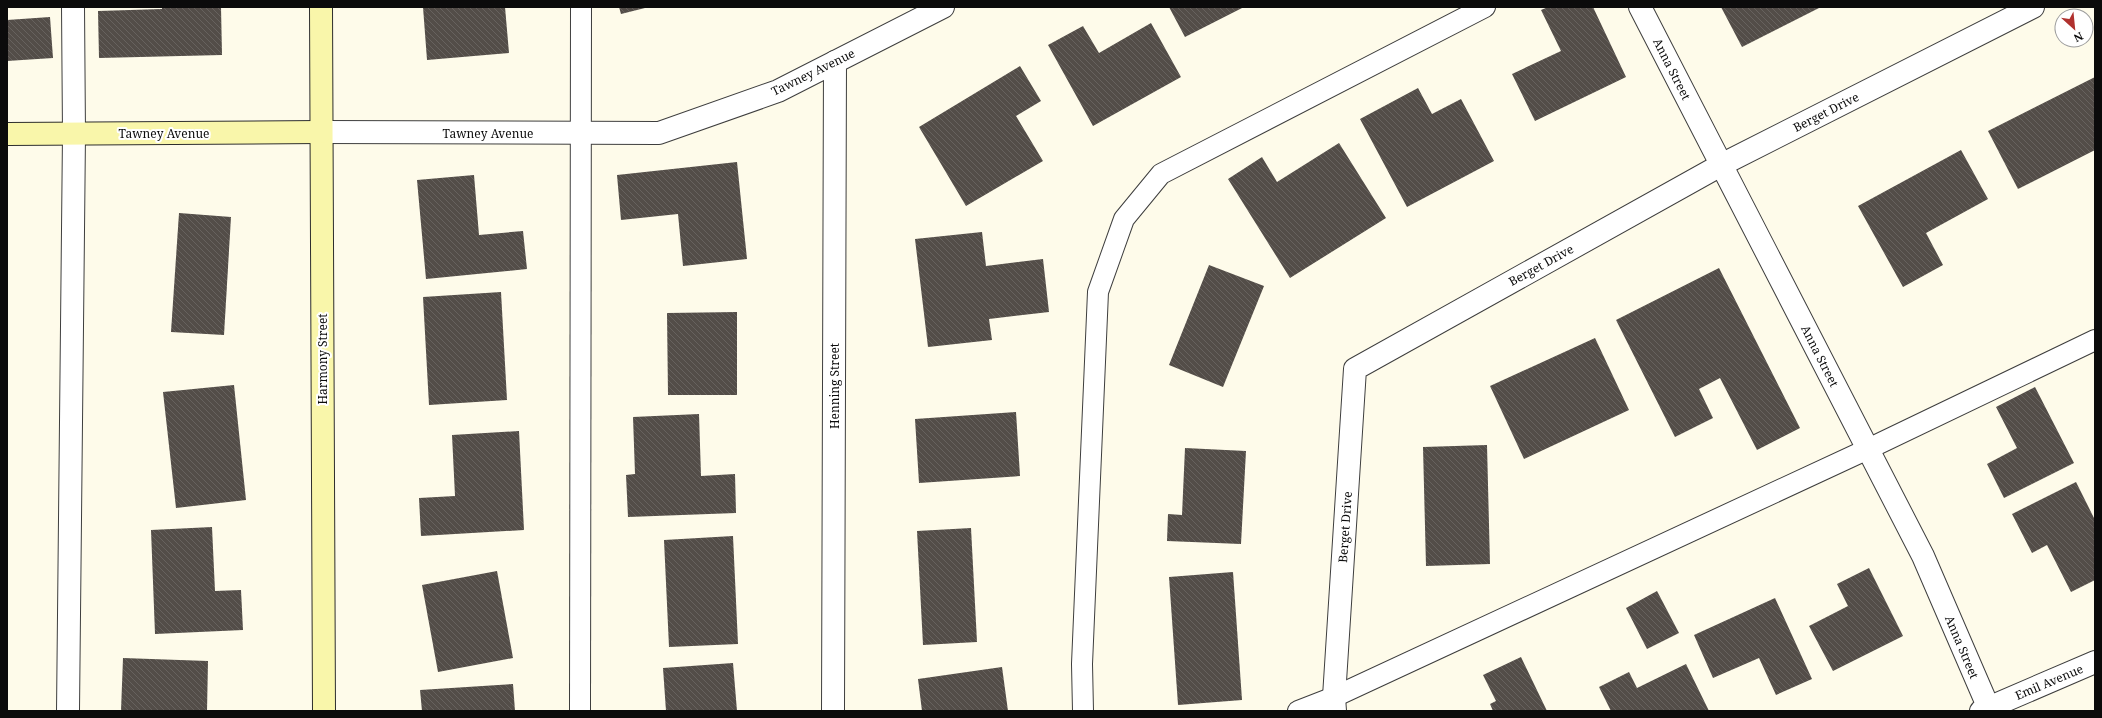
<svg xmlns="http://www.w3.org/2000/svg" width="2102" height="718" font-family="'Noto Serif',serif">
<defs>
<pattern id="building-back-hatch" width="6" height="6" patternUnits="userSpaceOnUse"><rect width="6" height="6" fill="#534d48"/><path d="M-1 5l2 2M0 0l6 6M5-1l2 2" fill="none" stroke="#67625e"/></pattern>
</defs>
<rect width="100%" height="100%" fill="#fefbea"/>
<g fill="url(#building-back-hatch)">
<path d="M 162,7 L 221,7 L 222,55 L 99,58 L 98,11 L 162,9 Z"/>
<path d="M 423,7 L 505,7 L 509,53 L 427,60 Z"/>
<path d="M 619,7 L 645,7 L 645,8 L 621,14 Z"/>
<path d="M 1169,7 L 1244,7 L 1185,37 Z"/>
<path d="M 1548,7 L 1593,7 L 1626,77 L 1535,121 L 1512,74 L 1561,51 L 1541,10 Z"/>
<path d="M 1721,7 L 1821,7 L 1742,47 Z"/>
<path d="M 50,17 L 53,58 L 7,61 L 7,20 Z"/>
<path d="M 1151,23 L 1181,77 L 1093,126 L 1048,45 L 1083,26 L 1099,53 Z"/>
<path d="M 1020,66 L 1041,101 L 1016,116 L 1043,161 L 966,206 L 919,127 Z"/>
<path d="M 2095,77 L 2095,150 L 2018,189 L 1988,131 Z"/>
<path d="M 1418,88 L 1432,114 L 1461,99 L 1494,161 L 1407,207 L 1360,119 Z"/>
<path d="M 1339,143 L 1386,218 L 1290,278 L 1228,179 L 1262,157 L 1277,182 Z"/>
<path d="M 1961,150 L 1988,199 L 1926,233 L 1943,265 L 1903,287 L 1858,206 Z"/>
<path d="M 737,162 L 747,259 L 683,266 L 678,214 L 621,220 L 617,175 Z"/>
<path d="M 474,175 L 479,235 L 523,231 L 527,269 L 426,279 L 417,180 Z"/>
<path d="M 179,213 L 231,217 L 224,335 L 171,332 Z"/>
<path d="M 982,232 L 986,266 L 1043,259 L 1049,312 L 989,319 L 992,340 L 928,347 L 915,239 Z"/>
<path d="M 1209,265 L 1264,286 L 1223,387 L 1169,365 Z"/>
<path d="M 1719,268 L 1800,428 L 1757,450 L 1720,378 L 1699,389 L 1713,418 L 1675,437 L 1616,320 Z"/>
<path d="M 501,292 L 507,400 L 429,405 L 423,297 Z"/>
<path d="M 737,312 L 737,395 L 668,395 L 667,313 Z"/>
<path d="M 1595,338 L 1629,410 L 1524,459 L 1490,386 Z"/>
<path d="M 234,385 L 246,500 L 176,508 L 163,392 Z"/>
<path d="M 2035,387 L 2074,463 L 2004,498 L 1987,464 L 2017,448 L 1996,407 Z"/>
<path d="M 1016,412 L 1020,476 L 919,483 L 915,419 Z"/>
<path d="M 699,414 L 701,476 L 735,474 L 736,513 L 628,517 L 626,475 L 635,474 L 633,417 Z"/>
<path d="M 519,431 L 524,530 L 421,536 L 419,498 L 455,496 L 452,435 Z"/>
<path d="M 1487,445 L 1490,564 L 1426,566 L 1423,447 Z"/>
<path d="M 1185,448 L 1246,451 L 1241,544 L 1167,541 L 1168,514 L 1182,515 Z"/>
<path d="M 2076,482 L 2095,520 L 2095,580 L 2071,592 L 2047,545 L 2032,553 L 2012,514 Z"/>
<path d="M 212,527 L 215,591 L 241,590 L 243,630 L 155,634 L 151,530 Z"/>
<path d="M 971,528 L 977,642 L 923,645 L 917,531 Z"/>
<path d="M 733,536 L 738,644 L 669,647 L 664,540 Z"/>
<path d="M 1869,568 L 1903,636 L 1833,671 L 1809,626 L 1848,606 L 1837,584 Z"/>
<path d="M 497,571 L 513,658 L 438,672 L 422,585 Z"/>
<path d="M 1233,572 L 1242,700 L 1178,705 L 1169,577 Z"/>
<path d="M 1657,591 L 1679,633 L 1647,649 L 1626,608 Z"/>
<path d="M 1775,598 L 1812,679 L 1776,695 L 1759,658 L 1713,678 L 1694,635 Z"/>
<path d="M 1521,657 L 1547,711 L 1493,711 L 1490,704 L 1496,701 L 1483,675 Z"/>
<path d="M 123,658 L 208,661 L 207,711 L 121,711 Z"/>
<path d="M 733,663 L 737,711 L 666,711 L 663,668 Z"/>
<path d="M 1686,664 L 1709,711 L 1611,711 L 1599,687 L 1629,672 L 1637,688 Z"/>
<path d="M 1002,667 L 1008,711 L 922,711 L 918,679 Z"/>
<path d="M 513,684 L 515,711 L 422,711 L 420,690 Z"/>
</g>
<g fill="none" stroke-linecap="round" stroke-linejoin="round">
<g stroke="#3e3e3e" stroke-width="22">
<g id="lane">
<path d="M 580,711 L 581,7"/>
<path d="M 1083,711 L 1082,664 L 1098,292 L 1124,219 L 1161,174 L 1485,7"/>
<path d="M 1298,711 L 1334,697 L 1868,449 L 2095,340"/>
</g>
</g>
<g stroke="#3e3e3e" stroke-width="24">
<g id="street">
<path d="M 1640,7 L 1923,556 L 1990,711"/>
<path d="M 321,132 L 659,133 L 778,91 L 943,7"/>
<path d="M 68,711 L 74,134 L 73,7"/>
<path d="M 833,711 L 835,62"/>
<path d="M 1335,711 L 1334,697 L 1355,369 L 1721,165 L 2033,7"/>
<path d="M 1981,711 L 2095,662"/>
</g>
</g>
<g stroke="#2d2d2d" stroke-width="24">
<g id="secondary">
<path d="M 321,7 L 324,711"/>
<path d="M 7,134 L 321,132"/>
</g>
</g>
<use href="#lane" stroke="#fff" stroke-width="20"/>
<use href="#street" stroke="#fff" stroke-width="22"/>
<use href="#secondary" stroke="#f9f6aa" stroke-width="22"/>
</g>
<g text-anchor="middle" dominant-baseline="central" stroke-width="4" stroke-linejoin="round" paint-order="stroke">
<g font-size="12" fill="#0b0b0b" stroke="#fff">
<text transform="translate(1672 69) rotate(63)">Anna Street</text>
<text transform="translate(813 72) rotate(-26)">Tawney Avenue</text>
<text transform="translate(1826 112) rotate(-27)">Berget Drive</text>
<text x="164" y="133">Tawney Avenue</text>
<text x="488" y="133">Tawney Avenue</text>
<text transform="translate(1541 265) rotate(-29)">Berget Drive</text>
<text transform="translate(1820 356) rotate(63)">Anna Street</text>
<text transform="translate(322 359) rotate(-90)">Harmony Street</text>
<text transform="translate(834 386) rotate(-90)">Henning Street</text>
<text transform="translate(1345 527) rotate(-86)">Berget Drive</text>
<text transform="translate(1962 647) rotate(67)">Anna Street</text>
<text transform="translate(2049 682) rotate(-23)">Emil Avenue</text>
</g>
</g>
<rect width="2102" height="718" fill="none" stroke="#0b0b0b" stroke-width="16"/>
<g transform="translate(2074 28) rotate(153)"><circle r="19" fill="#ffffff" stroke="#9d9d9d"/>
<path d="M0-3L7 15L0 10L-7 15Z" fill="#b0312e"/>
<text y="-6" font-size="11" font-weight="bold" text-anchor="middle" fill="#0b0b0b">N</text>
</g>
</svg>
